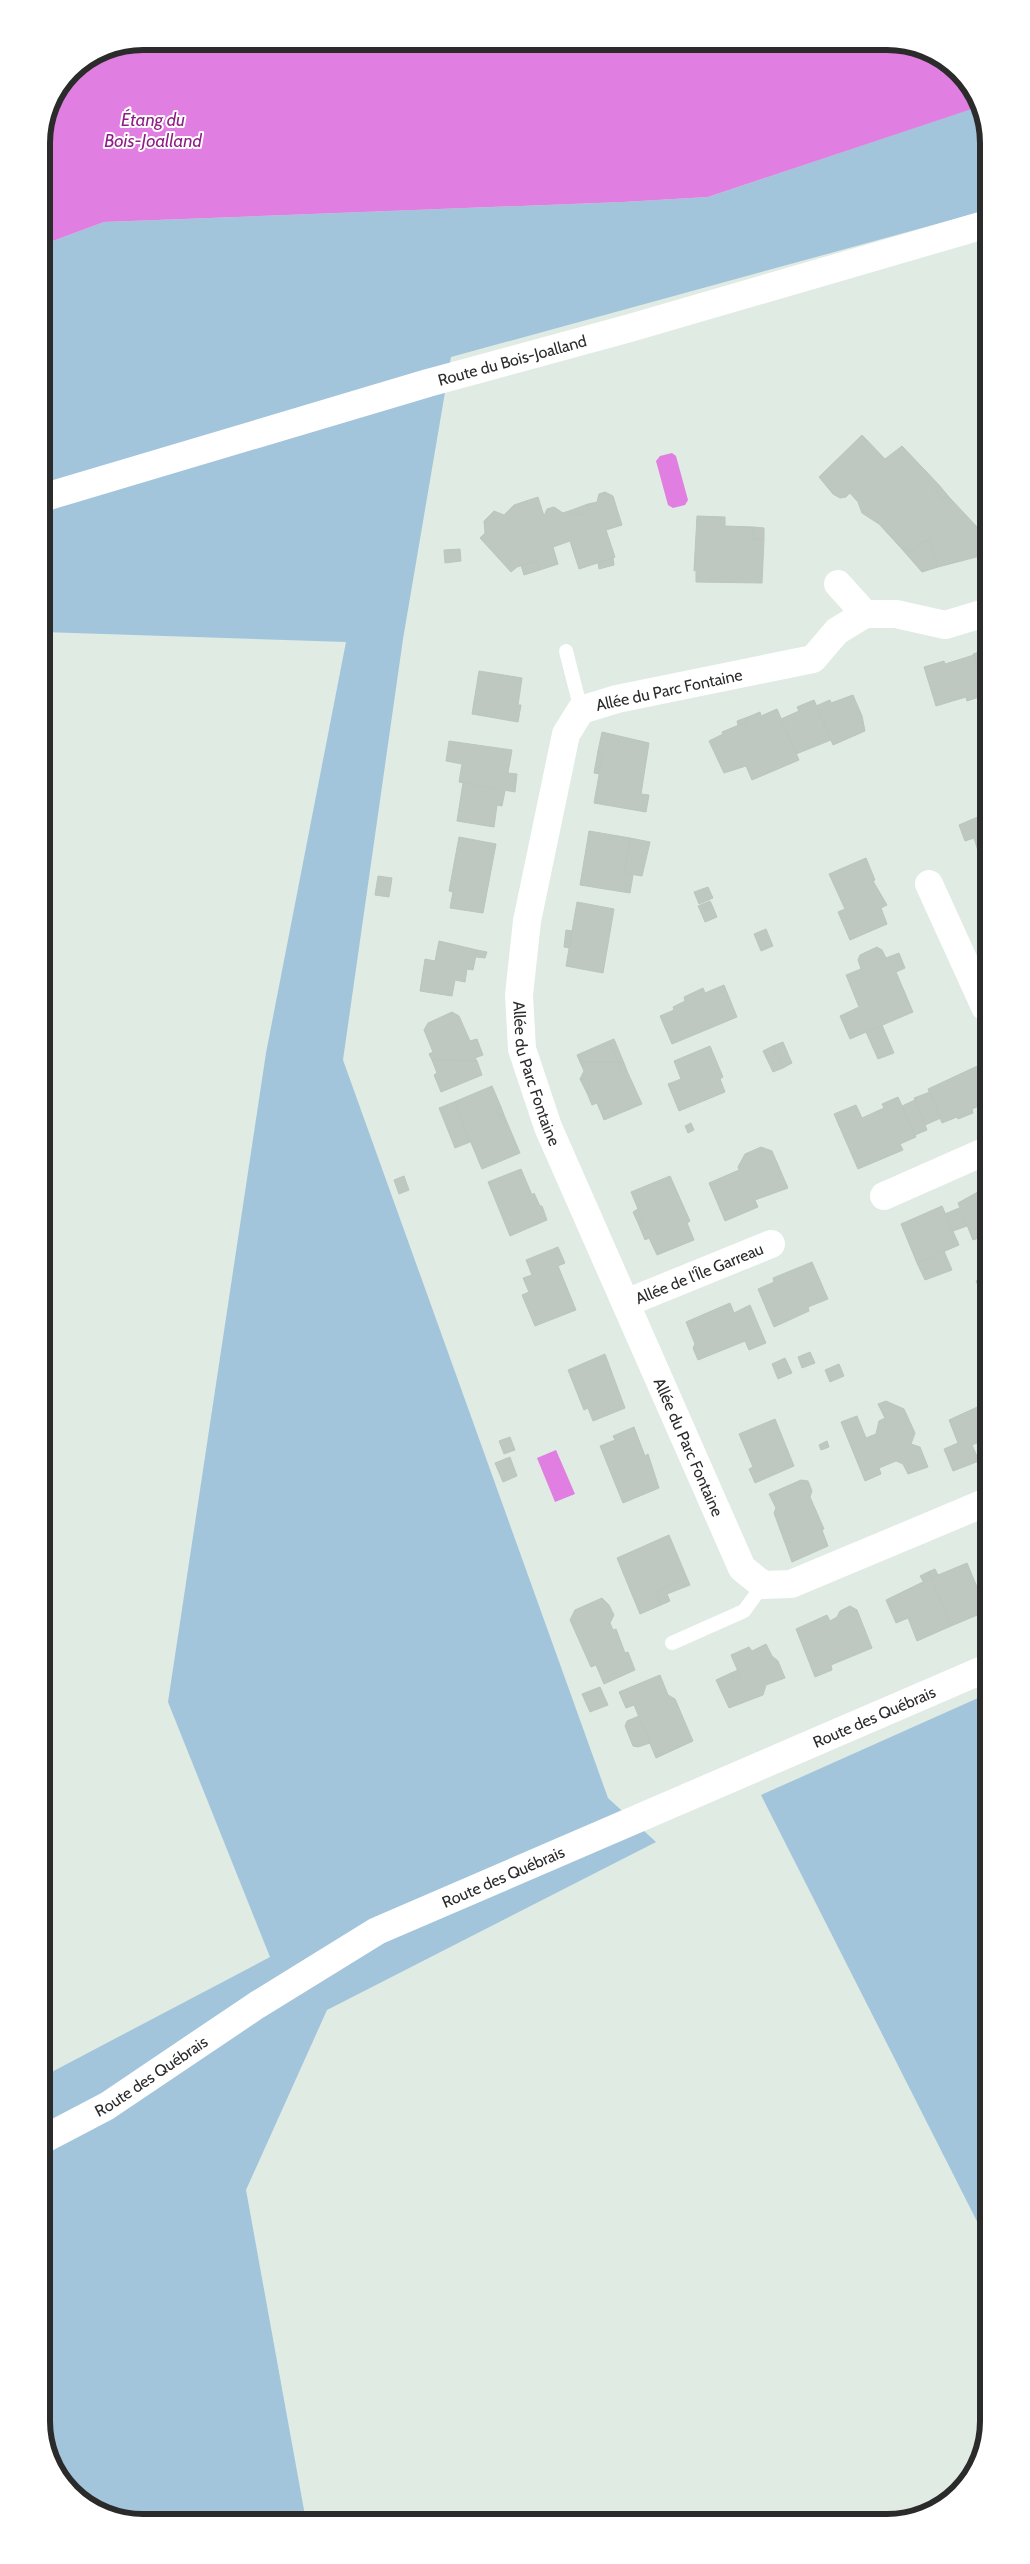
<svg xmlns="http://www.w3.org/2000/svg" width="1030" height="2564" font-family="Cabin,sans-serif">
<rect width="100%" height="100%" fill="#dfebe3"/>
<g fill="#a2c5dc">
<path d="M 980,106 L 983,111 L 984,211 L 451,357 L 403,639 L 343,1060 L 608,1798 L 656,1842 L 327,2010 L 246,2190 L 306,2521 L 136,2523 L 81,2502 L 47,2453 L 46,2075 L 270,1957 L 168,1702 L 266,1053 L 346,642 L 43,632 L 42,245 L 104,222 L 623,202 L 708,197 Z"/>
<path d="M 987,1694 L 988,2243 L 761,1795 Z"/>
</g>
<g fill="#e17ee1">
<path d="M 143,41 L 894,41 L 949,62 L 981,106 L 708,197 L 623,202 L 104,222 L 42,245 L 41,137 L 52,98 L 71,71 L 104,49 Z"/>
<path d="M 672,453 L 676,456 L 688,500 L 685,505 L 673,508 L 668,505 L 656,461 L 660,456 Z"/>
<path d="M 556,1450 L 575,1494 L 555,1502 L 537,1458 Z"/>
</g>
<g fill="#bec7c0" stroke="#b9c7be">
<path d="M 862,435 L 885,459 L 902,446 L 939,485 L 934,489 L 942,498 L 949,497 L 979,529 L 984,527 L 984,555 L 938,567 L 929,540 L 920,543 L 920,545 L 911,551 L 901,548 L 879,524 L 862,513 L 858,502 L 850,493 L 846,497 L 840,498 L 833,494 L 819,477 Z"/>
<path d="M 939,485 L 949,497 L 942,498 L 934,489 Z"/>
<path d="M 605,492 L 613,496 L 622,525 L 606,530 L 615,557 L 613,558 L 579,569 L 570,541 L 553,547 L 558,564 L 540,570 L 537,561 L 517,567 L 511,572 L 480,538 L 485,533 L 484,521 L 494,511 L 504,515 L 514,505 L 538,497 L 544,516 L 547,509 L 554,507 L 563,513 L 569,511 L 578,515 L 586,513 L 588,504 L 597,502 L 599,494 Z"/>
<path d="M 588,504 L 586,513 L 578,515 L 569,511 Z"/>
<path d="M 697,516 L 725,517 L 725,526 L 753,527 L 753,539 L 764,539 L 762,583 L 696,582 L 696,570 L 694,571 Z"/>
<path d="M 753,527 L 764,528 L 764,539 L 753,539 Z"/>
<path d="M 929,540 L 938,567 L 922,572 L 901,548 L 911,551 L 920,545 L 920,543 Z"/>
<path d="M 460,549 L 461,561 L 445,563 L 444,550 Z"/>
<path d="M 613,558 L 614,565 L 599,569 L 598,563 Z"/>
<path d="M 537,561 L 540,570 L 524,575 L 521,565 Z"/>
<path d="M 985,650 L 985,693 L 973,654 Z"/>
<path d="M 974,655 L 985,695 L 967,701 L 966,697 L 936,706 L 924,667 L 944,661 L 945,664 Z"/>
<path d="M 479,671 L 522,678 L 518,705 L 521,705 L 518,722 L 472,714 Z"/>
<path d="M 853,695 L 862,716 L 865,731 L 833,745 L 816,706 L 830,700 L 831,703 Z"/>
<path d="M 814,700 L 831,740 L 796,754 L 781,719 L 799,711 L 797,707 Z"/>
<path d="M 777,709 L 799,760 L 752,780 L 746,766 L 724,773 L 709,741 L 723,734 L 722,732 L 746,722 L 748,717 L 760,712 L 761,716 Z"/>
<path d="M 748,717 L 746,722 L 738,725 L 737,721 Z"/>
<path d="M 602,732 L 649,743 L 641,794 L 649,795 L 646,812 L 594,803 L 602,758 L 598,751 Z"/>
<path d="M 449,741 L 512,750 L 508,773 L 517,774 L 515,792 L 459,782 L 462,764 L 446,761 Z"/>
<path d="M 598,751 L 602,758 L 599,774 L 594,773 Z"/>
<path d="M 463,783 L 505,791 L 502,806 L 497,805 L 494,827 L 457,821 Z"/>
<path d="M 984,806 L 985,866 L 983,867 L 974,838 L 965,841 L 959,825 L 980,816 Z"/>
<path d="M 589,831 L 630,838 L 624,873 L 633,875 L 630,893 L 580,885 Z"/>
<path d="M 459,837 L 496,844 L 483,913 L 450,908 L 453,892 L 449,891 Z"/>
<path d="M 630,838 L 650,842 L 642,876 L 624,873 Z"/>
<path d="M 866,858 L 875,880 L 873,881 L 887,905 L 881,908 L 887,924 L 850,940 L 838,912 L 845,909 L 829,874 Z"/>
<path d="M 378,876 L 392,878 L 389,897 L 375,895 Z"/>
<path d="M 708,887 L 713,898 L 699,904 L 694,892 Z"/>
<path d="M 710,901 L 712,905 L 700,910 L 698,906 Z"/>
<path d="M 577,902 L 614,909 L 603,973 L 566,966 Z"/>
<path d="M 712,905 L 717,917 L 705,922 L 700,910 Z"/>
<path d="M 766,929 L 773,946 L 761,951 L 754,934 Z"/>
<path d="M 566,930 L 572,931 L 569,948 L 564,947 Z"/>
<path d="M 439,941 L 477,950 L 473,970 L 467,969 L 465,982 L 455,980 L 452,996 L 420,991 L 425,959 L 435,961 Z"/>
<path d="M 877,947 L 882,950 L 886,958 L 899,953 L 905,968 L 896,972 L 913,1012 L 850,1039 L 840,1016 L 859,1007 L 846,975 L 861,969 L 858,960 L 860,955 Z"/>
<path d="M 477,950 L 487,952 L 485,958 L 476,957 Z"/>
<path d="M 724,985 L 737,1017 L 672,1044 L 660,1016 L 674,1010 L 673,1007 L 685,1001 L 684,997 L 703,988 L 705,993 Z"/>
<path d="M 452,1012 L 459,1016 L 470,1041 L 477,1039 L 483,1055 L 475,1058 L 477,1061 L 432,1060 L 429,1054 L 433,1052 L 424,1030 L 428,1023 Z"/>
<path d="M 882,1025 L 894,1053 L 878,1059 L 866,1032 Z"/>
<path d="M 614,1039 L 624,1063 L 618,1062 L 609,1041 Z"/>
<path d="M 609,1041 L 618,1062 L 580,1062 L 577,1055 Z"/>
<path d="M 783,1042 L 792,1063 L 783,1068 L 773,1046 Z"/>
<path d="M 710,1046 L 723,1077 L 720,1079 L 725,1092 L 679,1111 L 668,1084 L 681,1079 L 674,1061 Z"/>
<path d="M 773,1046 L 783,1068 L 773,1072 L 763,1051 Z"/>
<path d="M 432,1060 L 477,1061 L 482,1075 L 441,1092 L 434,1075 L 437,1073 Z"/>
<path d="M 580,1062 L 618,1062 L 621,1069 L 627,1071 L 642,1104 L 604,1120 L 597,1103 L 592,1105 L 587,1093 L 590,1086 L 588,1080 L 580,1079 L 584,1071 Z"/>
<path d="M 618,1062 L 624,1063 L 627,1071 L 621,1069 Z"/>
<path d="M 986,1062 L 986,1098 L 979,1101 L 981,1105 L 972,1109 L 973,1113 L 958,1119 L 957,1117 L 942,1123 L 928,1089 Z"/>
<path d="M 580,1079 L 588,1080 L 590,1086 L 587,1093 Z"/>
<path d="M 492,1086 L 501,1107 L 496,1109 L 500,1117 L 504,1115 L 520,1153 L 482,1169 L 454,1102 Z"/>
<path d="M 930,1092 L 941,1118 L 925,1125 L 914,1098 Z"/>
<path d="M 898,1097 L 916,1137 L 900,1144 L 903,1150 L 858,1169 L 834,1114 L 856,1105 L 862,1118 L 884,1108 L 882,1104 Z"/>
<path d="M 915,1100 L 927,1130 L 915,1135 L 902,1106 Z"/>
<path d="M 454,1102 L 470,1142 L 455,1148 L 439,1108 Z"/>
<path d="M 501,1107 L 504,1115 L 500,1117 L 496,1109 Z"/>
<path d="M 691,1123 L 694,1130 L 688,1133 L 685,1126 Z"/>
<path d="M 761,1147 L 772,1151 L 788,1188 L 755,1200 L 758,1207 L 725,1221 L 709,1183 L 739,1170 L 738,1167 L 745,1154 Z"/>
<path d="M 521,1169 L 532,1195 L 534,1193 L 540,1206 L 542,1206 L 547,1220 L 510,1236 L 488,1182 Z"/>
<path d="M 404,1176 L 409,1190 L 399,1194 L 394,1180 Z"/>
<path d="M 670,1176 L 690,1221 L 687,1223 L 694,1240 L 657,1255 L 649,1238 L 645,1240 L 638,1223 L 643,1221 L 631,1192 Z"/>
<path d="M 985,1188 L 986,1235 L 973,1240 L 958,1203 Z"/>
<path d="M 942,1206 L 959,1245 L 917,1263 L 901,1224 Z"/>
<path d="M 959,1208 L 967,1226 L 953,1231 L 945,1214 Z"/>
<path d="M 638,1209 L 643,1221 L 638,1223 L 633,1212 Z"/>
<path d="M 558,1247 L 565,1263 L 558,1266 L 576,1310 L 535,1326 L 522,1295 L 529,1292 L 523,1278 L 532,1275 L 526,1260 Z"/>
<path d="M 944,1251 L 952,1270 L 925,1280 L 917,1263 Z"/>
<path d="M 812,1262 L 828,1299 L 808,1307 L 809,1311 L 774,1327 L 758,1289 L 774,1282 L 773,1278 Z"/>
<path d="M 986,1277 L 986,1294 L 982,1295 L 976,1281 Z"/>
<path d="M 730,1303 L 734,1313 L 750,1305 L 766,1343 L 749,1350 L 745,1341 L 698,1360 L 693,1348 L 695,1344 L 686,1322 Z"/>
<path d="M 810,1352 L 815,1363 L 802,1368 L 798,1357 Z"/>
<path d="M 605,1354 L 625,1408 L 593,1421 L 588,1408 L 584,1410 L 568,1370 Z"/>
<path d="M 785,1358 L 792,1373 L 778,1379 L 772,1364 Z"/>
<path d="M 839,1364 L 844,1376 L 830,1382 L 825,1370 Z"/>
<path d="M 886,1401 L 904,1409 L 915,1433 L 911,1444 L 920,1447 L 928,1467 L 908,1474 L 903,1464 L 896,1461 L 879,1468 L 881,1474 L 865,1481 L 841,1422 L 857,1416 L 866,1438 L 876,1434 L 879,1421 L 885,1418 L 878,1404 Z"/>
<path d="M 986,1403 L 986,1439 L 972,1445 L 979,1461 L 953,1471 L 944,1449 L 958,1443 L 949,1420 Z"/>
<path d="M 775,1419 L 794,1466 L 755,1483 L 749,1469 L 753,1467 L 739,1434 Z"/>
<path d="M 634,1427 L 645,1456 L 648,1454 L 659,1488 L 623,1503 L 600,1446 L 615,1440 L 613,1436 Z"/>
<path d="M 510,1437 L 515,1450 L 504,1454 L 499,1441 Z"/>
<path d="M 827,1441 L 829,1447 L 821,1450 L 819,1445 Z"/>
<path d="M 510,1457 L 517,1476 L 503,1482 L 495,1463 Z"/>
<path d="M 801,1480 L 808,1481 L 812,1491 L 810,1497 L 824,1529 L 822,1530 L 828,1546 L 792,1562 L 774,1513 L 776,1508 L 769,1494 Z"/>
<path d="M 669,1535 L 687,1578 L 655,1592 L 661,1605 L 640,1614 L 617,1558 Z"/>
<path d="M 987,1549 L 987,1572 L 979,1552 Z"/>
<path d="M 967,1563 L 987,1611 L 951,1626 L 931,1578 Z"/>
<path d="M 935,1569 L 938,1575 L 931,1578 L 928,1572 Z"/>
<path d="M 928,1572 L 931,1578 L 923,1581 L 920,1576 Z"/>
<path d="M 687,1578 L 690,1585 L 667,1594 L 670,1601 L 661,1605 L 655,1592 Z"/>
<path d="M 931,1578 L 951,1626 L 917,1641 L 908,1618 L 896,1623 L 886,1600 Z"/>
<path d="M 602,1598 L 609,1605 L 614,1615 L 610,1623 L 613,1630 L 616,1629 L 625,1653 L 628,1652 L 635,1670 L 604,1684 L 596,1665 L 591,1667 L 570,1620 L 575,1610 Z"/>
<path d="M 850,1606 L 857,1610 L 872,1648 L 831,1665 L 832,1670 L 815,1677 L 796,1629 L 827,1615 L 830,1621 L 837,1617 L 840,1611 Z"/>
<path d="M 766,1644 L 772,1656 L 778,1661 L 785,1678 L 766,1685 L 763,1695 L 729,1708 L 716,1680 L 731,1673 L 733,1679 L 740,1676 L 731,1655 L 749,1647 L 752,1651 Z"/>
<path d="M 738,1670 L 740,1676 L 733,1679 L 731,1673 Z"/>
<path d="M 660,1675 L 668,1695 L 675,1699 L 693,1741 L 656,1758 L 634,1705 L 626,1708 L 619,1692 Z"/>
<path d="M 600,1687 L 608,1705 L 590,1712 L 582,1694 Z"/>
<path d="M 639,1716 L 650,1743 L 638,1747 L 633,1746 L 625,1726 L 627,1721 Z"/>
</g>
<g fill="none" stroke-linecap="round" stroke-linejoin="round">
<g stroke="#fff" stroke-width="14">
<path d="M 566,651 L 581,710"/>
<path d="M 672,1643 L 744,1611 L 763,1585"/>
</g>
<g stroke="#fff" stroke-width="28">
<path d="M 838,584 L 865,614"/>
<path id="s1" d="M 985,613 L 945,625 L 896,614 L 865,614 L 837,631 L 813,659 L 617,699 L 581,710 L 566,734 L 527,921 L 519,995 L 522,1049 L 548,1127 L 742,1568 L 763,1585 L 791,1584 L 987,1502"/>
<path d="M 929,884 L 985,1007"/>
<path d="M 884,1196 L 986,1151"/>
<path id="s2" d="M 626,1303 L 771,1244"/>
<path id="s3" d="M 46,2138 L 107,2106 L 257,2005 L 377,1931 L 987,1668"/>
</g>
<path stroke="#fff" stroke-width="28" id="s4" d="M 42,498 L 428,383 L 630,328 L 984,225"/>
</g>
<g text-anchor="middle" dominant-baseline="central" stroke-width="4" stroke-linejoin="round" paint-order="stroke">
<g font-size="16" fill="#2b2b2b" stroke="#fff">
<text stroke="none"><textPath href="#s4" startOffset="490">Route du Bois-Joalland</textPath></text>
<text transform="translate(669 690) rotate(-12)">Allée du Parc Fontaine</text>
<text stroke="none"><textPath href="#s1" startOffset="805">Allée du Parc Fontaine</textPath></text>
<text stroke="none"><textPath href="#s2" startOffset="79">Allée de l'Île Garreau</textPath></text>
<text stroke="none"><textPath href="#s1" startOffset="1210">Allée du Parc Fontaine</textPath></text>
<text stroke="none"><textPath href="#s3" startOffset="932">Route des Québrais</textPath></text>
<text stroke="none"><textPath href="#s3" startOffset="528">Route des Québrais</textPath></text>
<text stroke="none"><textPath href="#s3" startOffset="122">Route des Québrais</textPath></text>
</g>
<g font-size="18" font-style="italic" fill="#8e1d85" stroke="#fff">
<text x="153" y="120">Étang du<tspan x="153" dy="21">Bois-Joalland</tspan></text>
</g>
</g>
<path d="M0 0H1030V2564H0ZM143 50H887A93 93 0 0 1 980 143V2421A93 93 0 0 1 887 2514H143A93 93 0 0 1 50 2421V143A93 93 0 0 1 143 50Z" fill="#fff" fill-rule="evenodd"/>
<path fill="none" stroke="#2b2b2b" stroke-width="6" d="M143 50H887A93 93 0 0 1 980 143V2421A93 93 0 0 1 887 2514H143A93 93 0 0 1 50 2421V143A93 93 0 0 1 143 50Z"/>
</svg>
